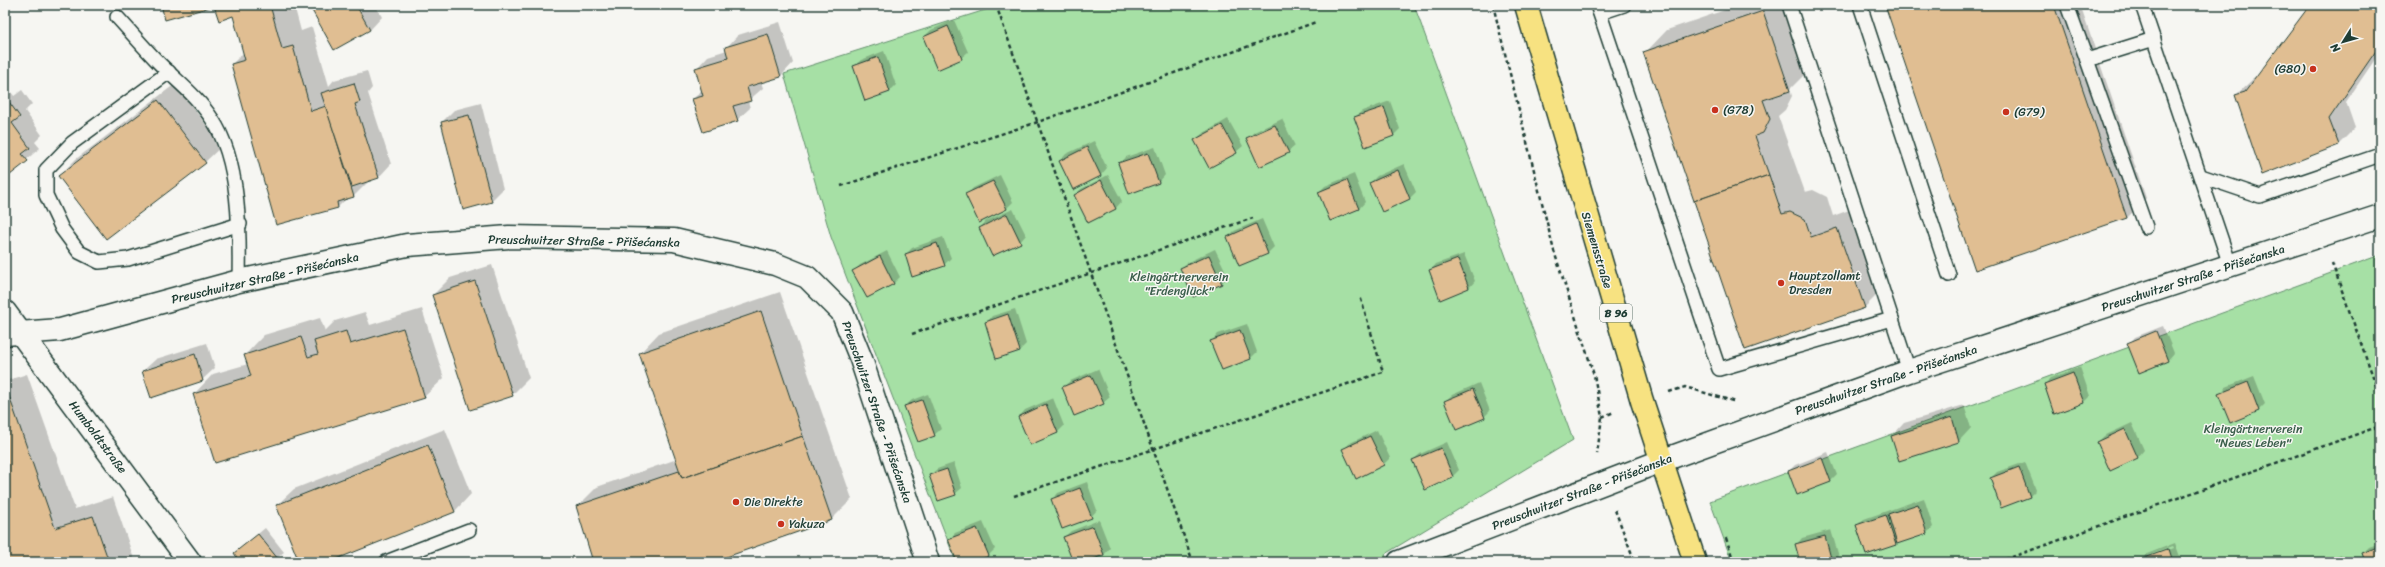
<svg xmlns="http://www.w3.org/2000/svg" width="2385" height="567" font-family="Sriracha,sans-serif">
<rect width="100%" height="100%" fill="#f6f6f2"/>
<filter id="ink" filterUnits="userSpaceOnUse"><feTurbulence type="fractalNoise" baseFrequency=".025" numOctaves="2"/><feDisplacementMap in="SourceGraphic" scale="8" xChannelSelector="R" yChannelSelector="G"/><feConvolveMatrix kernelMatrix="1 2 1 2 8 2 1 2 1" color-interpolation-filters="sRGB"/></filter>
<g filter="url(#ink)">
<g fill="#a6e0a5" stroke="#628e6c">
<path d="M 1001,5 L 1414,5 L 1573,440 L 1385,554 L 1388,562 L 956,562 L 831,237 L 784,74 Z"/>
<path d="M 2380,255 L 2380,562 L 1732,562 L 1710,501 Z"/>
</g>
<g fill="#0003" fill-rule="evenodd">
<path d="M 215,5 L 294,5 L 301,31 L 312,27 L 329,86 L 334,80 L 367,71 L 372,88 L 368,93 L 391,164 L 379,177 L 370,180 L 354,196 L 347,198 L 338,207 L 232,64 L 244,52 L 234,15 Z"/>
<path d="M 310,5 L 375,5 L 382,17 L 370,30 Z"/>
<path d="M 1739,5 L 1791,5 L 1812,67 L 1790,89 L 1792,96 L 1785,110 L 1778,116 L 1805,192 L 1813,190 L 1827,197 L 1833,216 L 1860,206 L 1887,285 L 1864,308 L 1746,349 L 1645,53 L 1667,30 Z"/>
<path d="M 1886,5 L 2080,5 L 2146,198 L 2127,218 Z"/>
<path d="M 2311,5 L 2380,5 L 2380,52 L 2346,102 L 2355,128 L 2338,145 L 2236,95 L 2253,79 L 2258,77 Z"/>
<path d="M 954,20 L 968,52 L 961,58 L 924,37 L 931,30 Z"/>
<path d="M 780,22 L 793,63 L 781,76 L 761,82 L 763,88 L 748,101 L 750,108 L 737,120 L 693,99 L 702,90 L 696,69 L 708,56 L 727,50 L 726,48 L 738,35 Z"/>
<path d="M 884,51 L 896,85 L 890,91 L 865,99 L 854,66 L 861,60 Z"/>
<path d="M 5,83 L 14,96 L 22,90 L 32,104 L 25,111 L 42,135 L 35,142 L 40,148 L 5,178 Z"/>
<path d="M 175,84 L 222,146 L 205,162 L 59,176 L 76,159 Z"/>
<path d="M 1390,101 L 1400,129 L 1394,135 L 1365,145 L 1355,117 L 1362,111 Z"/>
<path d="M 481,103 L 503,189 L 491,201 L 442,122 L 454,110 Z"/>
<path d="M 1228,119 L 1243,146 L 1236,152 L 1195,140 L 1202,134 Z"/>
<path d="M 1282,119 L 1295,146 L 1288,152 L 1248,138 L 1254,132 Z"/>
<path d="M 1094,141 L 1107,168 L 1101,175 L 1073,189 L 1060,161 L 1066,154 Z"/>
<path d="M 1155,147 L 1165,175 L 1159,182 L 1129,192 L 1120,164 L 1126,157 Z"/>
<path d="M 1404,164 L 1416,192 L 1410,198 L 1370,183 L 1377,176 Z"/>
<path d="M 1354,174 L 1365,202 L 1359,209 L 1330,220 L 1319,192 L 1325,186 Z"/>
<path d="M 1000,175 L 1013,202 L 1007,208 L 967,195 L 973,188 Z"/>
<path d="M 1108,175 L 1122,201 L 1116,208 L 1089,221 L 1075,195 L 1081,189 Z"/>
<path d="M 1013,209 L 1026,235 L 1020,242 L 980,228 L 986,221 Z"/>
<path d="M 1262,219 L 1274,247 L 1268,253 L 1240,265 L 1228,237 L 1234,231 Z"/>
<path d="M 943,237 L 951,258 L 944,265 L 906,254 L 912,248 Z"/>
<path d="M 1215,249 L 1228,276 L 1222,283 L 1194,296 L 1181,268 L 1188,262 Z"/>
<path d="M 887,251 L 900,277 L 894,283 L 867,297 L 854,271 L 860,265 Z"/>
<path d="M 1464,254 L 1475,281 L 1469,288 L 1430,271 L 1436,264 Z"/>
<path d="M 492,265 L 529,378 L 512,395 L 433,295 L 450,278 Z"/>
<path d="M 780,292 L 852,499 L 832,519 L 728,555 L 721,562 L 595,562 L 577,507 L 597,487 L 677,459 L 640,353 L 659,333 Z"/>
<path d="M 422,309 L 444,378 L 424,397 L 194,394 L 213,374 L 248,364 L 245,355 L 264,335 L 320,318 L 325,331 L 335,321 L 365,312 L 370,325 Z"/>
<path d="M 1015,309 L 1026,344 L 1020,350 L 986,323 L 992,316 Z"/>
<path d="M 1247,324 L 1257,352 L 1251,358 L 1222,368 L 1212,341 L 1218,334 Z"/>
<path d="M 2163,326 L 2174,353 L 2168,360 L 2140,371 L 2129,344 L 2135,337 Z"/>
<path d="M 207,343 L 215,368 L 202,380 L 143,371 L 156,359 Z"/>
<path d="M 2080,367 L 2090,396 L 2084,402 L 2045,384 L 2051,378 Z"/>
<path d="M 1098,369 L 1110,397 L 1103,403 L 1063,387 L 1070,381 Z"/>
<path d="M 27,374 L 75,509 L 113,497 L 135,562 L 5,562 L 5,381 Z"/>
<path d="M 2254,376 L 2265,404 L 2259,410 L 2230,422 L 2220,394 L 2226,387 Z"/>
<path d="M 1479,383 L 1490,411 L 1484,417 L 1445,401 L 1452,395 Z"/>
<path d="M 928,394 L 941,429 L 934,435 L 905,406 L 912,400 Z"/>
<path d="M 1053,398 L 1064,426 L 1058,432 L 1030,444 L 1019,417 L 1025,410 Z"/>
<path d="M 1964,405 L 1971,428 L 1959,441 L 1899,459 L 1892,436 L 1904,423 Z"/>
<path d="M 2132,423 L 2144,450 L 2138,457 L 2110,469 L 2098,442 L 2104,436 Z"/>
<path d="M 445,429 L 471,494 L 455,511 L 327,562 L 300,562 L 277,505 L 294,489 Z"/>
<path d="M 1377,430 L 1390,458 L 1384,464 L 1357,477 L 1343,450 L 1350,443 Z"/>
<path d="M 1447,442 L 1459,470 L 1453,476 L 1425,488 L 1413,460 L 1420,454 Z"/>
<path d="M 1828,452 L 1837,475 L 1831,481 L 1789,471 L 1795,465 Z"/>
<path d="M 2025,462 L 2036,490 L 2030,496 L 1991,478 L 1997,472 Z"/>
<path d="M 954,463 L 962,488 L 955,494 L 930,475 L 937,469 Z"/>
<path d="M 1087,482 L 1097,510 L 1091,517 L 1052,500 L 1058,493 Z"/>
<path d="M 1924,498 L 1933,527 L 1927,533 L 1867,554 L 1857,525 L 1864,519 Z"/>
<path d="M 1099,520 L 1110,548 L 1104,555 L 1083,562 L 1074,562 L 1064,537 L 1071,531 Z"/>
<path d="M 983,522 L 995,549 L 988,556 L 973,562 L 958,562 L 949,540 L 955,533 Z"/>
<path d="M 265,528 L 284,552 L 272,562 L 242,562 L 235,553 Z"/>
<path d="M 1831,530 L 1840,560 L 1837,562 L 1801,562 L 1796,545 L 1802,538 Z"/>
<path d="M 2175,543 L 2182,562 L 2141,562 L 2147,554 ZM 2173,546 L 2174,548 L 2147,558 L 2147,556 Z"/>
<path d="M 2380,543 L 2380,562 L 2366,562 L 2363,553 L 2369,547 Z"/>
<path d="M 2341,554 L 2344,562 L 2320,562 Z"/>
</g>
<g fill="#e0be92" stroke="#1f3d34">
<path d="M 161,5 L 270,5 L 282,49 L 293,46 L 311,111 L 326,106 L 354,197 L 337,202 L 338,208 L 276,225 L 231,64 L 245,60 L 233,16 L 219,21 L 214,6 L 165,20 Z"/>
<path d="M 309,5 L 356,5 L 370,30 L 334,50 Z"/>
<path d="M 1885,5 L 2054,5 L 2127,218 L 1975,270 Z"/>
<path d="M 2310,5 L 2380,5 L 2380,45 L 2329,119 L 2339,145 L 2262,175 L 2235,95 L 2245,92 Z"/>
<path d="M 1763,11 L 1790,91 L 1763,100 L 1770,119 L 1763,133 L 1755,136 L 1769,175 L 1694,201 L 1643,52 Z"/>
<path d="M 948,26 L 962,59 L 937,70 L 923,37 Z"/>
<path d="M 768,34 L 781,77 L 747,87 L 751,101 L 733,106 L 738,121 L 703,132 L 692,99 L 703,96 L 695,68 L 728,58 L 725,47 Z"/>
<path d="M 878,57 L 890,92 L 865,101 L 853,66 Z"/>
<path d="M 354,83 L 360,102 L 355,104 L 379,178 L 352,187 L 321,93 Z"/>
<path d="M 158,100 L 206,163 L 106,239 L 58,176 Z"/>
<path d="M 9,102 L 20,117 L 12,123 L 30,148 L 22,154 L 28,161 L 5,179 L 5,105 Z"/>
<path d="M 1384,107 L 1394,136 L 1365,147 L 1354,117 Z"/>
<path d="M 469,115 L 492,202 L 463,210 L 441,122 Z"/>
<path d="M 1222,125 L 1237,153 L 1209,168 L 1194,140 Z"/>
<path d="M 1275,125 L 1289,153 L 1259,167 L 1246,138 Z"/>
<path d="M 1087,147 L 1101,176 L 1073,190 L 1059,161 Z"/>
<path d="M 1148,153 L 1159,183 L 1129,194 L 1118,163 Z"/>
<path d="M 1398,170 L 1410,199 L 1382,212 L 1369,183 Z"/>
<path d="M 1769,175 L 1782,214 L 1790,212 L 1805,219 L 1811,237 L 1837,228 L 1865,308 L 1745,350 L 1694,201 Z"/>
<path d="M 1101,180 L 1116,209 L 1088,223 L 1074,195 Z"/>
<path d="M 1347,180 L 1359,209 L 1330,221 L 1318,192 Z"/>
<path d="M 993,181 L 1007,209 L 979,223 L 965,194 Z"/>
<path d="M 1007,214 L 1021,243 L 992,256 L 979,228 Z"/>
<path d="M 1256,224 L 1268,254 L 1239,266 L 1227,237 Z"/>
<path d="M 937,243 L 945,266 L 912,277 L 905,254 Z"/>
<path d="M 1209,255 L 1222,284 L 1193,297 L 1180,268 Z"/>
<path d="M 880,256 L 894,284 L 867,298 L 852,271 Z"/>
<path d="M 1458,259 L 1469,288 L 1440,300 L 1429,270 Z"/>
<path d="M 475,281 L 513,396 L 470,410 L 432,295 Z"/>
<path d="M 761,311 L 803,436 L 682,478 L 639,353 Z"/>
<path d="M 1008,314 L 1020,351 L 996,359 L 985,322 Z"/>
<path d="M 403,328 L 425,398 L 215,463 L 193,394 L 251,376 L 244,355 L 301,337 L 308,357 L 318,354 L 314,341 L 346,331 L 350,344 Z"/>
<path d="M 1240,330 L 1251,359 L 1222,370 L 1210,341 Z"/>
<path d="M 2156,331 L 2168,361 L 2139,373 L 2127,343 Z"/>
<path d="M 195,354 L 203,381 L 151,398 L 142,371 Z"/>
<path d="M 2073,373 L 2084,403 L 2054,414 L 2044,384 Z"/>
<path d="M 1091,375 L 1104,404 L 1074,416 L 1062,387 Z"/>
<path d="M 2248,382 L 2259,411 L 2230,423 L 2218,394 Z"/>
<path d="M 1473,389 L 1485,418 L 1456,430 L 1444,401 Z"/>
<path d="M 8,393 L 55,528 L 93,516 L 109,562 L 5,562 L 5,394 Z"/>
<path d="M 922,400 L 935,436 L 918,442 L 904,406 Z"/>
<path d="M 1046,404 L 1058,433 L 1030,445 L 1018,417 Z"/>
<path d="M 1952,417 L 1959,442 L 1899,461 L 1891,436 Z"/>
<path d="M 2125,429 L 2138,458 L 2110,471 L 2097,442 Z"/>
<path d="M 803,436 L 832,520 L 712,562 L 593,562 L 576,506 L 679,471 L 682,478 Z"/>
<path d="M 1370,436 L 1384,465 L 1356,479 L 1342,449 Z"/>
<path d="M 428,445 L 455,512 L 329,562 L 299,562 L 276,505 Z"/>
<path d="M 1441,448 L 1453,477 L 1425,490 L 1412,460 Z"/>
<path d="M 1822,458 L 1831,482 L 1797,495 L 1788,471 Z"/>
<path d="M 2019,467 L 2030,497 L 2001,508 L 1990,478 Z"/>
<path d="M 947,469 L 956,495 L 938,501 L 929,475 Z"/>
<path d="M 1080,488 L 1092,518 L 1062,529 L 1051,499 Z"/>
<path d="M 1918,504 L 1927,534 L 1897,544 L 1888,514 Z"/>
<path d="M 1886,515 L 1896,545 L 1866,555 L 1856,525 Z"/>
<path d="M 1093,526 L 1104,555 L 1086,562 L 1073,562 L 1063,537 Z"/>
<path d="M 977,528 L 989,556 L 975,562 L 957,562 L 948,539 Z"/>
<path d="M 258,534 L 278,559 L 274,562 L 240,562 L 234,553 Z"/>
<path d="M 1825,536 L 1832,562 L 1800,562 L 1795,544 Z"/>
<path d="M 2380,546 L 2380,562 L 2365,562 L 2362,553 Z"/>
<path d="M 2169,549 L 2173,562 L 2140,562 L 2139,560 Z"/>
</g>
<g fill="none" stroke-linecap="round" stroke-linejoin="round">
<g stroke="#1f3d34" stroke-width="16">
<g id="service">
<path d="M 1597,5 L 1719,369 L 1892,319"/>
<path d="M 1789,5 L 1909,371"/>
<path d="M 1860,5 L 1949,275"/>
<path d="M 2067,5 L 2087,60 L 2154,39"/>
<path d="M 2142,5 L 2230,265"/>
<path d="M 1600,13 L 1624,5"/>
<path d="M 117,17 C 131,32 145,49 160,64 C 178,82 198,97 212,119 C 240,160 240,233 239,281"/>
<path d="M 2087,60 L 2146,227"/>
<path d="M 169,72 L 72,143 L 46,170 L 46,195 L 62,229 L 79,252 L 99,262 L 128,259 L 240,224"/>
<path d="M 2201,176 L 2260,196 L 2380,155"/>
<path d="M 386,562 L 469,530"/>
</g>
</g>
<g stroke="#1f3d34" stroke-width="25">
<g id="minor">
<path d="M 5,312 L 190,562"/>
<path d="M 5,334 L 60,330 L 239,281 L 407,245 L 509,237 L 674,240 L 775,264 L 807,277 L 842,312 L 861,359 L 928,562"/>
<path d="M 1399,562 L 1661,461 L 1909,371 L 2380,216"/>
</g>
</g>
<g stroke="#1f3d34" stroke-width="25">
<path id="primary" d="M 1526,5 L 1642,401 L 1695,562"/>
</g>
<g stroke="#1f3d34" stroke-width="2.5" stroke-dasharray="4 3" stroke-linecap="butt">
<path d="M 996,5 L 1193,562"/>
<path d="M 1493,5 L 1554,251 L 1594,375 L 1602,417 L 1597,454"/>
<path d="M 841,186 L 1038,122 L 1316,22"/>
<path d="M 2332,263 L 2380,396"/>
<path d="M 912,334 L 1253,218"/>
<path d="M 1669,392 L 1685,387 L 1736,402"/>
<path d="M 1602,417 L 1614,412"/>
<path d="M 1014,496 L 1383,372 L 1360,296"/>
<path d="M 1615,510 L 1635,562"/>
<path d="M 1726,538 L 1734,562"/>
<path d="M 1998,562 L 2380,426"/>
</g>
<use href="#service" stroke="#f6f6f2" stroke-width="13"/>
<use href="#minor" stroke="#f6f6f2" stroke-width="22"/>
<use href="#primary" stroke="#f7e281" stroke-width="22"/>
</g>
</g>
<g fill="#c8321e" stroke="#f6f6f2" stroke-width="1.5">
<circle cx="2313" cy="69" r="4"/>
<circle cx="1715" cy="110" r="4"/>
<circle cx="2006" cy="112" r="4"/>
<circle cx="1781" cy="283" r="4"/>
<circle cx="736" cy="502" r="4"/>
<circle cx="781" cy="524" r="4"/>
</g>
<g text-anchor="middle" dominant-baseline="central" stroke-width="3" stroke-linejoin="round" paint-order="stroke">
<rect fill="#f6f6f2" stroke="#60746d" stroke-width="1" x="1600" y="304" width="32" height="18" rx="3"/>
<g font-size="11" font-weight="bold" fill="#1f3d34">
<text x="1616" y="313">B 96</text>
</g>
<g font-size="12" fill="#1f3d34" stroke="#f6f6f2" text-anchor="start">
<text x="2305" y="69" text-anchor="end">(G80)</text>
<text x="1723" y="110">(G78)</text>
<text x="2014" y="112">(G79)</text>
<text x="1789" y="276">Hauptzollamt<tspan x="1789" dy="14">Dresden</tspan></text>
<text x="744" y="502">Die Direkte</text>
<text x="789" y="524">Yakuza</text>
</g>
<g font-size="12" fill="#1f3d34" stroke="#f6f6f2">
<text transform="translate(584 241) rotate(1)">Preuschwitzer Straße - Přišećanska</text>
<text transform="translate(1597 250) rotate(73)">Siemensstraße</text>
<text transform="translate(265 278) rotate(-13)">Preuschwitzer Straße - Přišećanska</text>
<text transform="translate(2193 278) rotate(-18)">Preuschwitzer Straße - Přišečanska</text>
<text transform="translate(1886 380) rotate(-19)">Preuschwitzer Straße - Přišečanska</text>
<text transform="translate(877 412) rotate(71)">Preuschwitzer Straße - Přišećanska</text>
<text transform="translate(98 437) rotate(53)">Humboldtstraße</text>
<text transform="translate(1582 492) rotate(-21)">Preuschwitzer Straße - Přišečanska</text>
</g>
<g font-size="12" fill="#3a5e4b" stroke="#f6f6f2">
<text x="1179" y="277">Kleingärtnerverein<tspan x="1179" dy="14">"Erdenglück"</tspan></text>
<text x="2253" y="429">Kleingärtnerverein<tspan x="2253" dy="14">"Neues Leben"</tspan></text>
</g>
</g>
<rect width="2385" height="567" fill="none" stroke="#f6f6f2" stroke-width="20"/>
<rect x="10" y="10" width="2365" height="547" fill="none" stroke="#1f3d34" stroke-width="1.5" filter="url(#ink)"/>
<g transform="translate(2343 42) rotate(233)" stroke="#f6f6f2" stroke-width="3" paint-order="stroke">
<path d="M0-3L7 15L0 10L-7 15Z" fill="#1f3d34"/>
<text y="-6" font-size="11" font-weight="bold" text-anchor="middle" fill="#1f3d34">N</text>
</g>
</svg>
